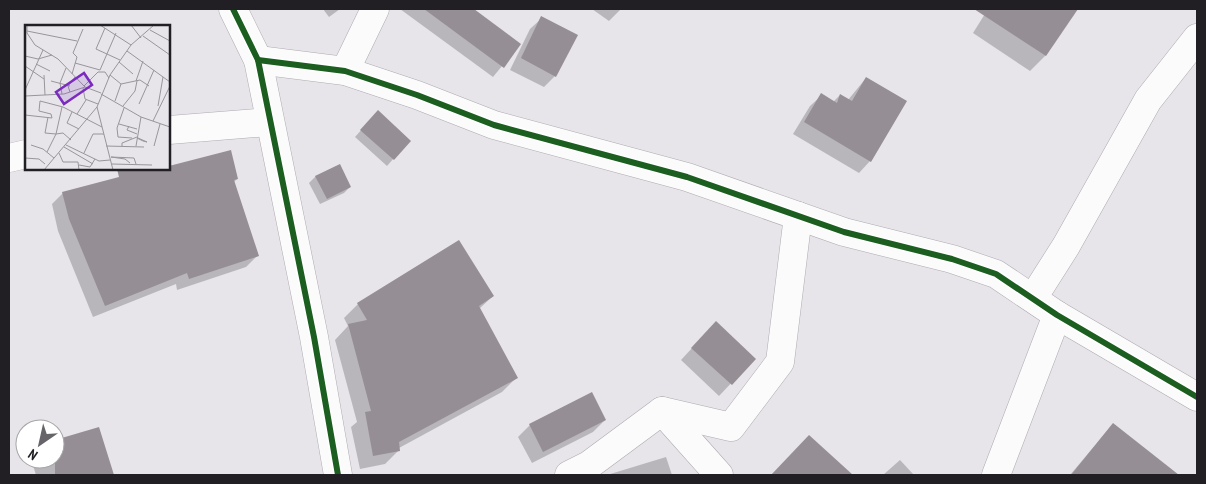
<svg xmlns="http://www.w3.org/2000/svg" width="1206" height="484" font-family="'PT Sans Narrow',sans-serif">
<rect width="100%" height="100%" fill="#e7e4ea"/>
<g fill="#0003">
<path d="M 323,9 L 340,9 L 329,17 Z"/>
<path d="M 400,9 L 472,9 L 520,44 L 493,77 Z"/>
<path d="M 592,9 L 621,9 L 609,21 Z"/>
<path d="M 988,9 L 1076,9 L 1045,56 L 1030,71 L 973,33 Z"/>
<path d="M 542,18 L 555,76 L 544,87 L 510,70 L 530,29 Z"/>
<path d="M 866,78 L 870,161 L 859,173 L 793,134 L 810,106 L 822,95 L 833,102 L 840,95 L 848,100 Z"/>
<path d="M 372,118 L 409,141 L 387,166 L 355,137 Z"/>
<path d="M 230,152 L 237,179 L 233,183 L 258,255 L 246,267 L 177,290 L 176,284 L 93,317 L 58,231 L 52,204 L 63,193 L 160,169 L 169,169 L 169,167 Z"/>
<path d="M 339,165 L 350,187 L 344,193 L 320,204 L 309,183 L 315,177 Z"/>
<path d="M 459,242 L 493,296 L 479,309 L 516,378 L 502,392 L 399,448 L 399,450 L 385,464 L 360,469 L 351,427 L 357,422 L 335,340 L 348,326 L 344,318 L 358,304 Z"/>
<path d="M 705,334 L 754,359 L 719,396 L 681,360 Z"/>
<path d="M 605,420 L 593,432 L 532,463 L 518,437 L 530,425 Z"/>
<path d="M 1113,424 L 1163,464 L 1153,475 L 1070,475 Z"/>
<path d="M 99,429 L 113,475 L 36,475 L 31,459 L 55,459 L 55,442 Z"/>
<path d="M 809,437 L 851,475 L 772,475 Z"/>
<path d="M 666,457 L 672,475 L 607,475 Z"/>
<path d="M 900,460 L 914,475 L 883,475 Z"/>
</g>
<g fill="#958e94">
<path d="M 424,9 L 474,9 L 521,44 L 504,68 Z"/>
<path d="M 974,9 L 1078,9 L 1046,56 Z"/>
<path d="M 541,16 L 578,35 L 556,77 L 521,58 Z"/>
<path d="M 866,77 L 907,101 L 871,162 L 804,122 L 821,93 L 837,103 L 840,94 L 852,101 Z"/>
<path d="M 378,110 L 411,141 L 394,160 L 360,130 Z"/>
<path d="M 231,150 L 238,179 L 234,180 L 259,256 L 189,279 L 187,273 L 105,306 L 69,219 L 62,192 L 119,177 L 117,169 L 169,169 L 169,166 Z"/>
<path d="M 340,164 L 351,187 L 327,199 L 315,176 Z"/>
<path d="M 459,240 L 494,296 L 479,306 L 518,378 L 399,442 L 400,451 L 373,456 L 365,412 L 371,411 L 348,324 L 367,320 L 357,303 Z"/>
<path d="M 716,321 L 756,359 L 732,385 L 691,348 Z"/>
<path d="M 592,392 L 606,420 L 543,452 L 529,424 Z"/>
<path d="M 1113,423 L 1179,475 L 1071,475 Z"/>
<path d="M 99,427 L 114,475 L 55,475 L 55,440 Z"/>
<path d="M 809,435 L 853,475 L 771,475 Z"/>
</g>
<g fill="none" stroke-linecap="round" stroke-linejoin="round">
<g stroke="#aeabb0" stroke-width="29">
<g id="minor">
<path d="M 233,9 L 258,60 L 314,337 L 338,475"/>
<path d="M 258,60 L 345,71 L 417,95 L 494,125 L 687,177 L 844,232 L 952,259 L 996,274 L 1057,315 L 1197,397"/>
<path d="M 345,71 L 375,9"/>
<path d="M 169,130 L 269,122"/>
<path d="M 9,158 L 26,154"/>
<path d="M 1033,298 L 1066,246 L 1148,100 L 1197,38"/>
<path d="M 662,411 L 719,475"/>
<path d="M 569,475 L 589,465 L 662,411 L 731,427 L 780,362 L 798,216"/>
<path d="M 996,475 L 1057,315"/>
</g>
</g>
<use href="#minor" stroke="#fbfbfc" stroke-width="28"/>
<g stroke="#fff" stroke-width="9">
<g id="cycleway">
<path d="M 233,9 L 258,60 L 314,337 L 338,475"/>
<path d="M 258,60 L 345,71 L 417,95 L 494,125 L 687,177 L 844,232 L 952,259 L 996,274 L 1057,315 L 1197,397"/>
</g>
</g>
<use href="#cycleway" stroke="#1b5e20" stroke-width="6"/>
</g>
<g transform="translate(25 25)">
<rect width="145" height="145" fill="#e7e4ea"/>
<path fill="none" stroke="#98959b" stroke-width="1" d="M 2,0 L 2,8 L 10,20 L 33,34 L 60,62 L 76,68M 75,0 L 106,20M 106,0 L 116,13M 80,3 L 71,24 L 95,35M 125,5 L 145,16M 2,6 L 52,16M 118,11 L 145,30M 102,26 L 145,57M 0,31 L 13,34 L 27,30M 94,37 L 108,49M 50,38 L 75,45M 11,39 L 25,46M 0,41 L 19,54M 75,45 L 91,8M 47,49 L 52,32 L 48,28 L 58,4M 19,50 L 20,70M 85,50 L 96,59 L 115,55 L 124,61M 26,56 L 45,61M 111,56 L 118,36M 59,61 L 73,47 L 80,47 L 84,53M 58,63 L 60,74 L 73,79M 0,65 L 18,25M 45,67 L 43,61 L 50,52M 37,69 L 35,58 L 41,43M 76,69 L 116,92 L 145,102M 0,71 L 39,69 L 60,62M 90,76 L 96,59M 114,79 L 129,45M 98,81 L 110,66 L 112,56M 133,81 L 138,52M 72,82 L 88,145M 99,83 L 92,103 L 93,112 L 107,113M 47,87 L 42,98 L 54,104M 52,89 L 61,75M 0,90 L 27,93 L 26,89 L 14,86 L 15,76 L 38,82 L 77,102M 23,92 L 20,108 L 31,109 L 37,82M 128,96 L 145,61M 94,99 L 112,104M 104,101 L 102,105 L 112,109M 112,113 L 118,116 L 122,117 L 113,113M 6,120 L 18,124 L 29,133M 41,120 L 74,136 L 85,135M 81,121 L 119,122M 97,121 L 97,118 L 112,112M 111,121 L 116,92M 129,121 L 135,99M 39,122 L 68,139M 22,127 L 31,109 L 38,108 L 46,115M 34,128 L 38,137 L 53,137 L 54,145M 59,128 L 68,109 L 79,109M 86,132 L 109,133 L 111,139M 86,132 L 100,134 L 105,138M 0,133 L 14,134 L 20,139M 87,139 L 127,140M 54,140 L 65,142 L 70,134M 19,145 L 72,82 L 85,50 L 106,20 L 129,0"/>
<path fill="#7b2cbf" fill-opacity="0.15" stroke="#7b2cbf" stroke-width="2.5" d="M 59,48 L 67,60 L 39,79 L 31,67 Z"/>
<rect width="145" height="145" fill="none" stroke="#211f24" stroke-width="2.5"/>
</g>
<rect width="1206" height="484" fill="none" stroke="#211f24" stroke-width="20"/>
<g transform="translate(40 444) rotate(214)"><circle r="24" fill="#ffffff" stroke="#a6a5a7"/>
<path d="M0-4L9 19L0 12L-9 19Z" fill="#666469"/>
<text y="-8" font-size="14" font-weight="bold" text-anchor="middle" fill="#211f24">N</text>
</g>
</svg>
